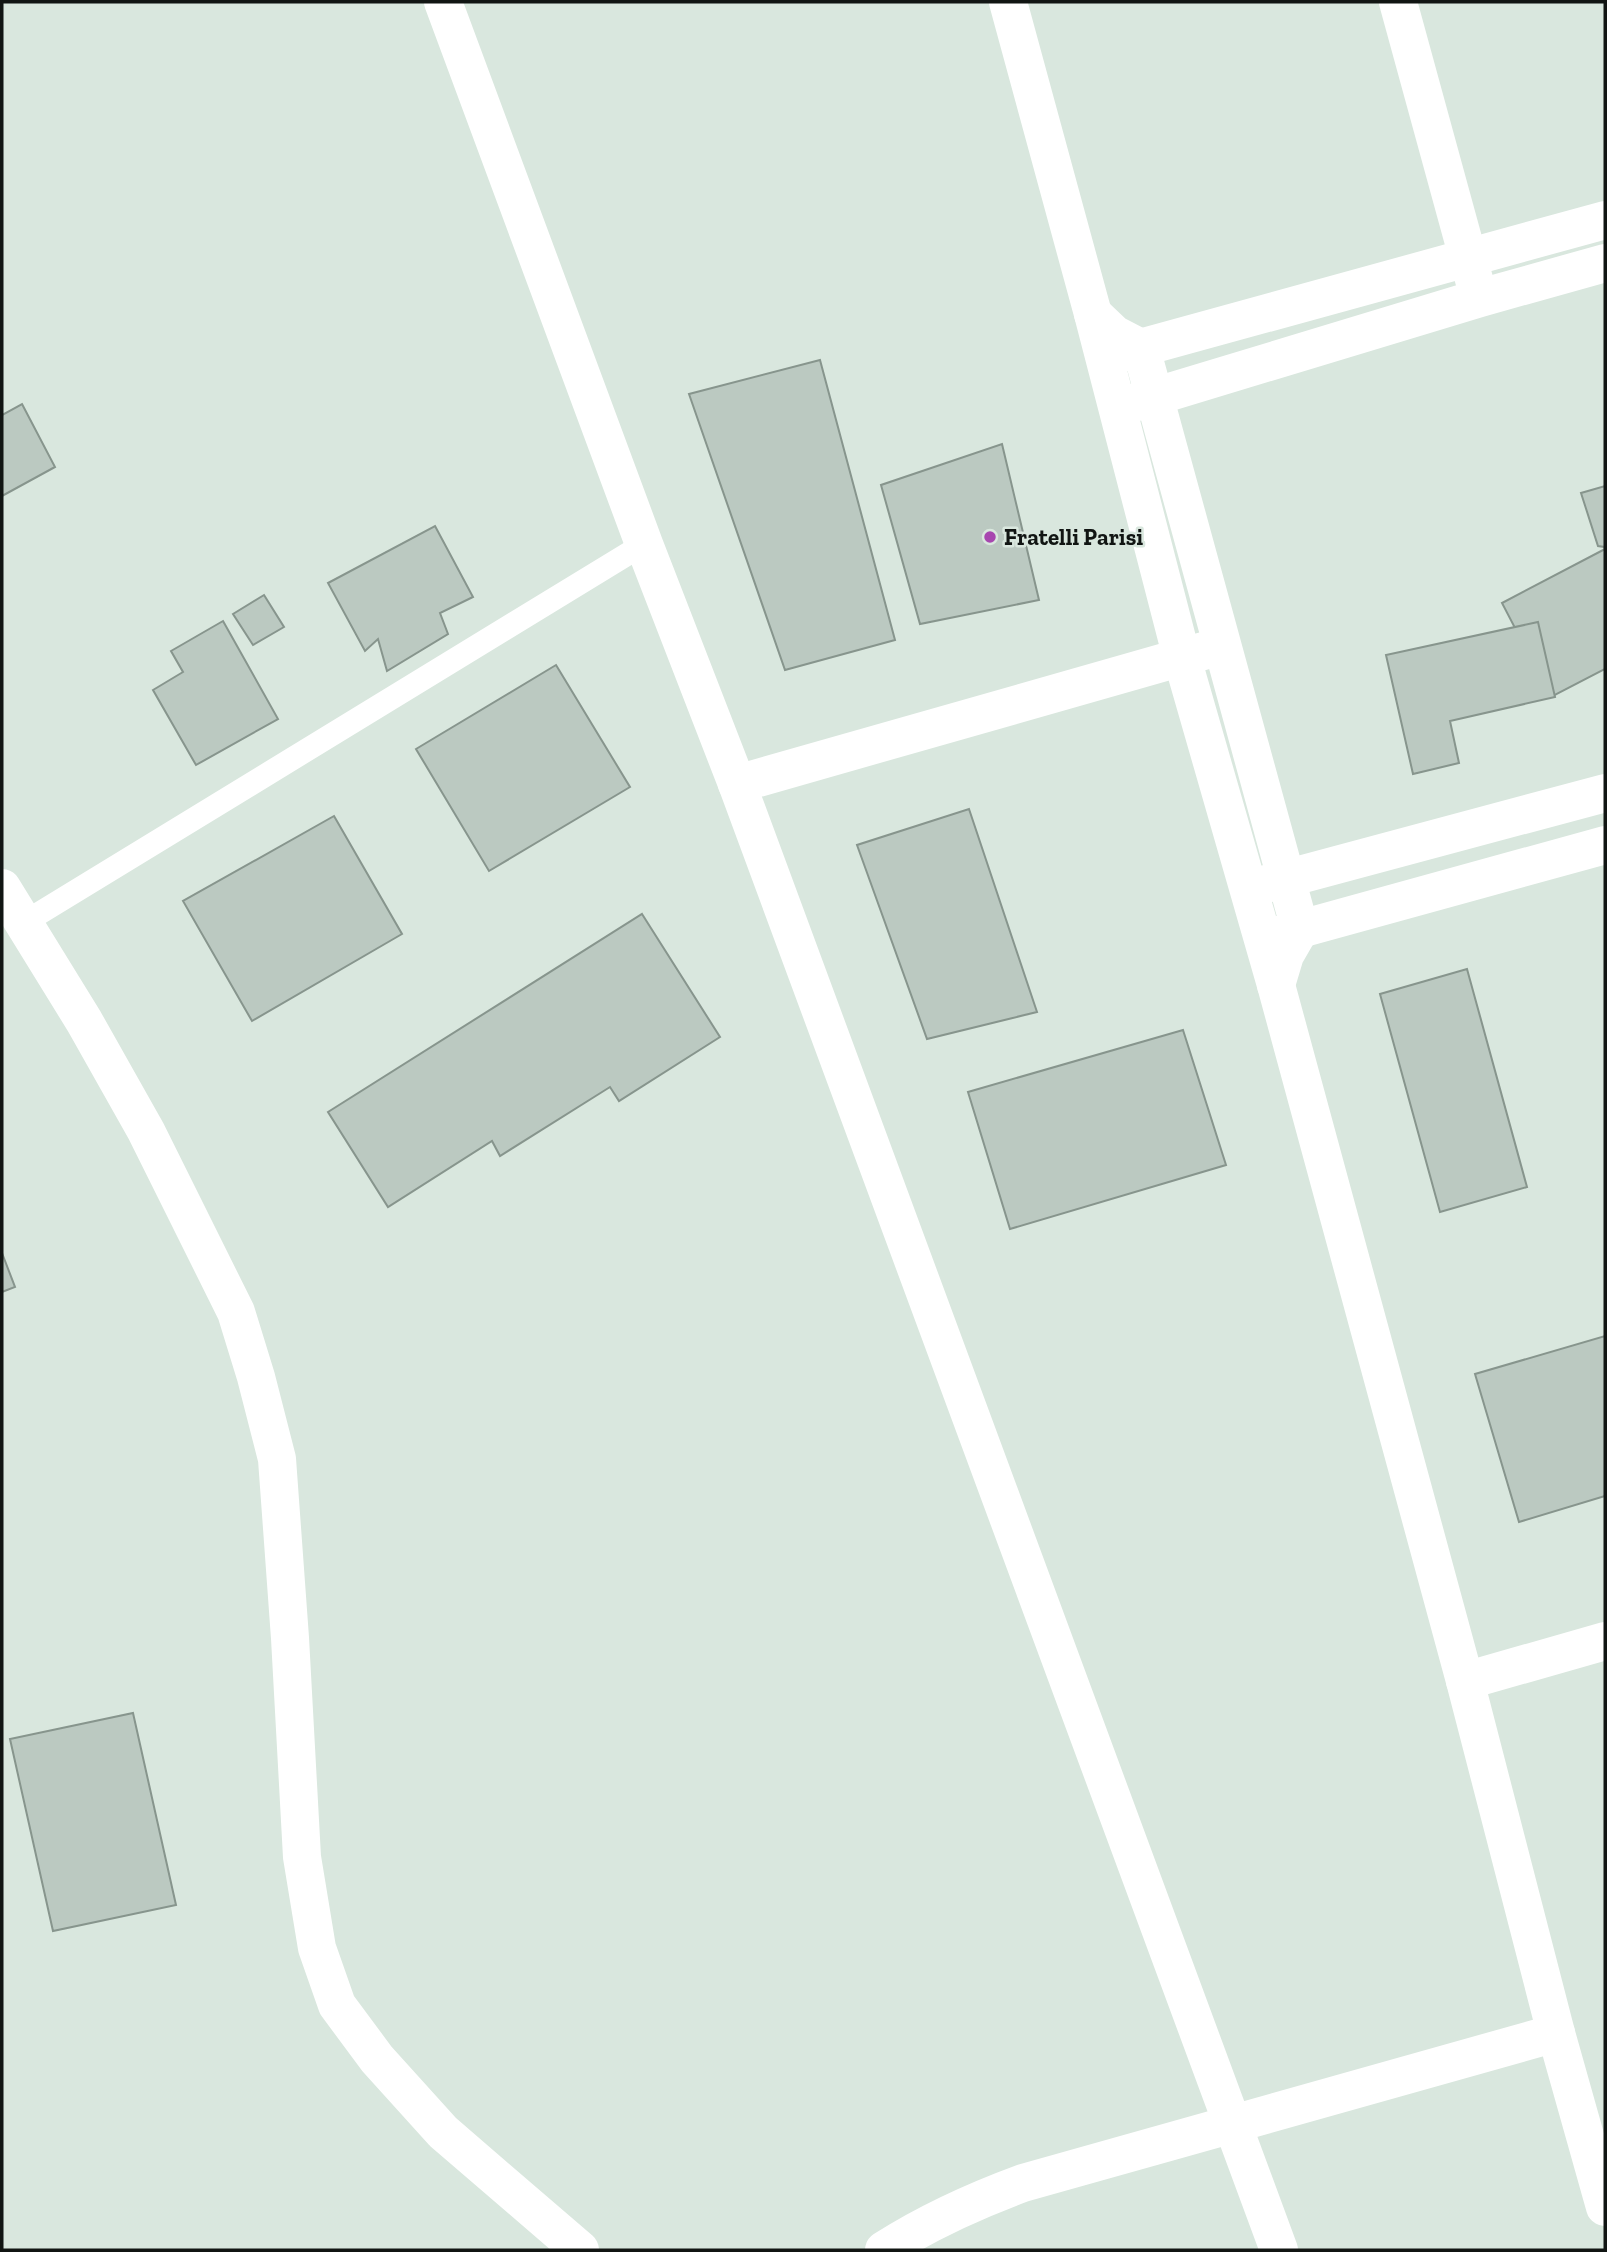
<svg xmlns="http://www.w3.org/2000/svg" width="1607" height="2252" font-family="'Zilla Slab',serif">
<rect width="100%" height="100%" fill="#d9e7de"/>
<g fill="#bbc9c1" stroke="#87958d" stroke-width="2">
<path d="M 820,360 L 895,640 L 785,670 L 689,394 Z"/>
<path d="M 22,404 L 55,467 L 2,496 L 2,415 Z"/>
<path d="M 1002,444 L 1039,600 L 920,624 L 881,485 Z"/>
<path d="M 1605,486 L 1605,547 L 1598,546 L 1581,493 Z"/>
<path d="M 435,526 L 473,597 L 440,613 L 448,634 L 387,671 L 378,639 L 365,651 L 328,583 Z"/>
<path d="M 1605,549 L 1605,669 L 1551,697 L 1502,603 Z"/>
<path d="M 264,595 L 284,627 L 253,645 L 233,614 Z"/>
<path d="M 223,621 L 278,719 L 196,765 L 153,690 L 183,672 L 171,651 Z"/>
<path d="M 1538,622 L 1555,697 L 1450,721 L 1459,763 L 1413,774 L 1386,655 Z"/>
<path d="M 556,665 L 630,787 L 489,871 L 416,749 Z"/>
<path d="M 969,809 L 1037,1012 L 927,1039 L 857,845 Z"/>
<path d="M 334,816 L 402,934 L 252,1021 L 183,901 Z"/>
<path d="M 642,914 L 720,1037 L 619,1101 L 610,1087 L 500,1156 L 492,1141 L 388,1207 L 328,1112 Z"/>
<path d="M 1467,969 L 1527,1187 L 1440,1212 L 1380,994 Z"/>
<path d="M 1183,1030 L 1226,1165 L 1010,1229 L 968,1092 Z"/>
<path d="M 2,1253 L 15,1287 L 2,1292 Z"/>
<path d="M 1605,1336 L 1605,1496 L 1519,1522 L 1475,1374 Z"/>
<path d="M 133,1713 L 176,1905 L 53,1931 L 10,1739 Z"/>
</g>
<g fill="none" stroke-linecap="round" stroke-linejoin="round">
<path stroke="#fff" stroke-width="23" d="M 25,922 L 644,544"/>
<g stroke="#fff" stroke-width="38">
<path d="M 443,2 L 644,544 L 737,784 L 1279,2250"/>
<path d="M 1008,2 L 1093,314 L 1182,658 L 1276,985 L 1465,1681 L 1556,2033 L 1605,2207"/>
<path d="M 1398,2 L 1475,283"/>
<path d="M 1093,314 L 1114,334 L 1141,348 L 1300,929 L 1285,955 L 1276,985"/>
<path d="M 1118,354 L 1605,220"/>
<path d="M 1130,404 L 1480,298 L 1605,263"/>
<path d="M 737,784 L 1207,650"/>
<path d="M 1262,885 L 1605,793"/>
<path d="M 1275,936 L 1605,845"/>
<path d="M 1465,1681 L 1605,1641"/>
<path d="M 884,2250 C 928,2222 974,2201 1023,2183 L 1556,2033"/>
</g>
<path stroke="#fff" stroke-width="38" d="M 2,888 L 84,1021 L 146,1131 L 236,1312 L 256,1377 L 277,1459 L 290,1638 L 302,1857 L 317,1948 L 337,2005 L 377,2059 L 443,2132 L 580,2250"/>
</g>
<circle fill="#a747af" stroke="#d9e7de" stroke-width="2.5" cx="990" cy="537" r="7"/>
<g text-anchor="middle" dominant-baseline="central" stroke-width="5" stroke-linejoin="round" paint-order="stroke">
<g font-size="23" font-weight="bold" fill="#111513" stroke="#d9e7de" text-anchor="start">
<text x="1004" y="537">Fratelli Parisi</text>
</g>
</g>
<rect width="1607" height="2252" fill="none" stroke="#111513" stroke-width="7"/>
</svg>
